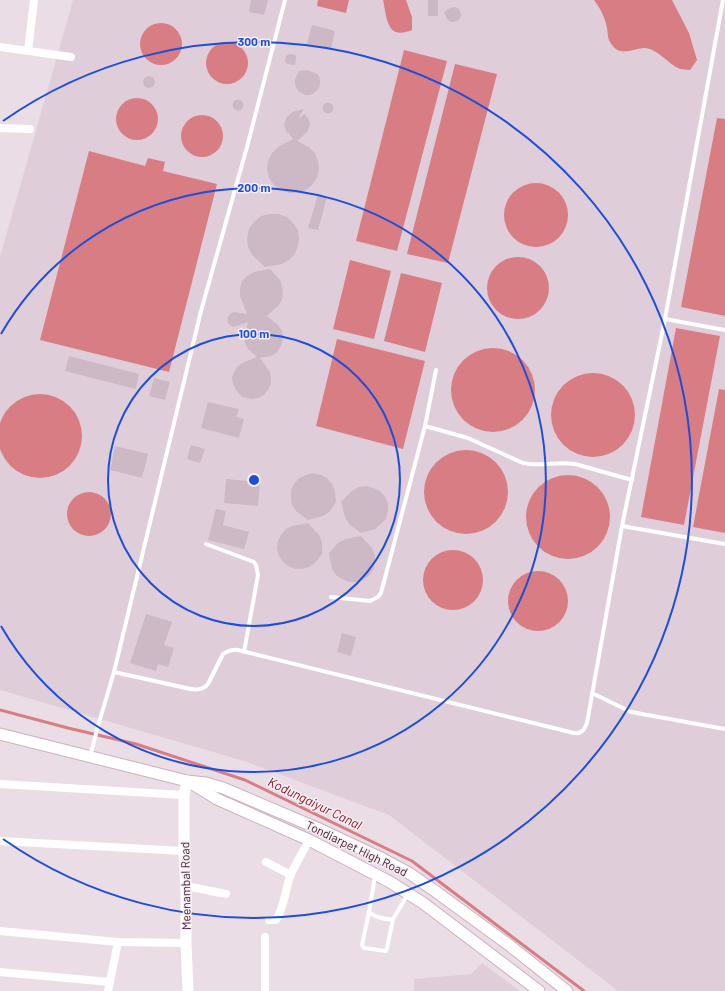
<svg xmlns="http://www.w3.org/2000/svg" width="725" height="991" font-family="Barlow,sans-serif">
<rect width="100%" height="100%" fill="#ebdde6"/>
<g fill="#dfced9">
<path d="M 73,0 L 725,0 L 725,991 L 618,991 L 389,815 L 244,761 L 0,690 L 0,257 Z"/>
<path d="M 482,963 L 520,991 L 414,991 L 414,979 L 471,974 Z"/>
</g>
<g fill="#d87d84">
<path d="M 318,0 L 349,0 L 346,13 L 317,6 Z"/>
<path d="M 383,0 L 406,0 L 412,17 L 412,30 C 386,41 387,17 383,0 Z"/>
<path d="M 594,0 L 672,0 L 689,33 L 697,60 L 690,70 C 687,70 683,69 680,69 C 668,64 659,50 646,48 C 636,47 621,58 612,45 C 607,39 608,34 607,28 C 605,17 600,8 594,0 Z"/>
<circle cx="161" cy="44" r="21"/>
<circle cx="227" cy="63" r="21"/>
<path d="M 404,50 L 447,61 L 397,251 L 356,241 Z"/>
<path d="M 455,64 L 497,74 L 448,263 L 407,254 Z"/>
<circle cx="137" cy="119" r="21"/>
<circle cx="202" cy="136" r="21"/>
<path d="M 717,118 L 725,119 L 725,316 L 681,307 Z"/>
<path d="M 89,151 L 145,166 L 148,158 L 165,162 L 163,171 L 217,184 L 169,372 L 40,340 Z"/>
<circle cx="536" cy="215" r="32"/>
<circle cx="518" cy="288" r="31"/>
<path d="M 350,260 L 391,271 L 374,339 L 333,329 Z"/>
<path d="M 401,273 L 442,283 L 425,352 L 384,341 Z"/>
<path d="M 676,328 L 720,336 L 684,525 L 641,517 Z"/>
<path d="M 337,339 L 425,361 L 403,449 L 316,426 Z"/>
<circle cx="493" cy="390" r="42"/>
<circle cx="593" cy="415" r="42"/>
<path d="M 719,389 L 725,390 L 725,533 L 693,527 Z"/>
<circle cx="40" cy="436" r="42"/>
<circle cx="466" cy="492" r="42"/>
<circle cx="568" cy="517" r="42"/>
<circle cx="89" cy="514" r="22"/>
<circle cx="453" cy="580" r="30"/>
<circle cx="538" cy="601" r="30"/>
</g>
<g fill="none" stroke-linecap="round" stroke-linejoin="round">
<path stroke="#d87d84" stroke-width="3" d="M 0,710 L 68,728 L 136,744 L 245,780 L 412,861 L 584,991"/>
</g>
<g fill="#ccb9c5">
<path d="M 251,0 L 268,0 L 264,15 L 249,12 Z"/>
<rect x="428" y="0" width="10" height="16"/>
<path d="M 455,7 L 459,9 L 461,14 L 461,16 L 459,20 L 454,22 L 451,22 L 447,19 L 444,12 L 450,8 Z"/>
<path d="M 312,25 L 335,31 L 331,49 L 307,44 Z"/>
<path d="M 289,54 L 293,54 L 296,56 L 296,60 L 295,65 L 288,64 L 285,62 L 286,56 Z"/>
<path d="M 307,70 L 315,73 L 318,75 L 320,79 L 320,84 L 319,88 L 313,94 L 309,95 L 305,95 L 298,91 L 295,84 L 295,79 L 299,71 Z"/>
<circle cx="149" cy="82" r="6"/>
<circle cx="238" cy="105" r="5.5"/>
<circle cx="328" cy="108" r="5.5"/>
<path d="M 304,109 L 298,118 L 305,114 L 309,120 L 310,124 L 309,128 L 307,132 L 297,141 L 309,147 L 315,153 L 318,161 L 319,169 L 317,178 L 312,185 L 306,190 L 297,193 L 289,193 L 281,190 L 274,185 L 269,178 L 267,169 L 268,161 L 272,153 L 278,147 L 293,139 L 288,132 L 287,133 L 284,125 L 286,118 L 292,112 Z"/>
<path d="M 318,195 L 327,197 L 318,230 L 308,228 Z"/>
<path d="M 269,214 L 278,214 L 287,217 L 293,223 L 298,230 L 299,238 L 298,246 L 295,254 L 289,260 L 282,264 L 265,267 L 252,255 L 248,247 L 247,238 L 249,229 L 254,222 L 261,216 Z"/>
<path d="M 270,269 L 280,280 L 282,286 L 283,293 L 282,300 L 278,306 L 267,316 L 278,325 L 282,331 L 283,337 L 282,343 L 280,348 L 276,353 L 271,356 L 260,358 L 270,372 L 271,378 L 271,384 L 268,390 L 264,395 L 258,398 L 252,399 L 242,397 L 236,390 L 233,384 L 232,378 L 234,372 L 237,367 L 242,363 L 257,357 L 248,349 L 245,343 L 245,336 L 248,322 L 233,327 L 231,326 L 228,323 L 227,318 L 230,314 L 234,312 L 247,314 L 240,296 L 240,288 L 242,281 L 247,276 L 254,272 Z"/>
<path d="M 69,356 L 139,374 L 136,389 L 65,371 Z"/>
<path d="M 154,378 L 170,382 L 165,400 L 149,396 Z"/>
<path d="M 208,402 L 239,409 L 236,417 L 244,419 L 239,438 L 201,428 Z"/>
<path d="M 191,445 L 205,449 L 200,463 L 187,459 Z"/>
<path d="M 115,446 L 148,454 L 142,478 L 110,470 Z"/>
<path d="M 313,473 L 321,475 L 327,478 L 332,484 L 335,491 L 336,502 L 329,512 L 323,516 L 308,520 L 296,511 L 292,505 L 291,498 L 291,490 L 294,484 L 299,478 L 306,475 Z"/>
<path d="M 226,479 L 260,482 L 258,506 L 224,503 Z"/>
<path d="M 366,486 L 373,488 L 380,491 L 385,497 L 388,504 L 388,511 L 386,519 L 381,524 L 375,529 L 361,533 L 349,524 L 345,517 L 341,502 L 352,491 L 358,487 Z"/>
<path d="M 216,509 L 226,511 L 223,525 L 249,532 L 244,549 L 208,540 Z"/>
<path d="M 308,523 L 319,535 L 322,542 L 322,554 L 315,563 L 309,567 L 302,569 L 295,569 L 288,566 L 283,562 L 279,556 L 277,549 L 278,541 L 281,535 L 286,529 L 292,526 Z"/>
<path d="M 361,536 L 372,548 L 375,555 L 375,562 L 373,570 L 369,576 L 363,580 L 356,582 L 349,582 L 342,579 L 336,575 L 332,569 L 329,553 L 339,542 L 346,539 Z"/>
<path d="M 146,614 L 172,622 L 164,645 L 174,648 L 168,667 L 158,664 L 156,671 L 130,663 Z"/>
<path d="M 342,633 L 356,637 L 351,656 L 337,652 Z"/>
</g>
<g fill="none" stroke-linecap="round" stroke-linejoin="round">
<g stroke="#ccafc0" stroke-width="13">
<g id="secondary">
<path d="M 0,734 L 187,781 L 206,783 L 223,788 L 317,828 L 383,859 L 409,873 L 435,891 L 509,945 L 567,991"/>
<path d="M 191,783 L 217,799 L 309,840 L 390,882 L 423,903 L 539,991"/>
</g>
</g>
<g stroke="#fff" stroke-width="4">
<path d="M 665,319 L 725,330"/>
<path d="M 436,370 L 425,426 L 468,438 L 523,463 C 540,467 557,461 575,464 L 632,480"/>
<path d="M 622,526 L 725,544"/>
<path d="M 206,544 L 254,562 L 256,565 L 258,575 L 244,652"/>
<path d="M 331,597 L 370,601 L 378,597 L 381,593 L 425,426"/>
<path d="M 114,672 L 186,688 C 194,690 202,691 208,684 L 223,654 C 228,651 232,649 238,650 L 574,733 C 582,734 584,730 587,723 L 622,526 L 665,319 L 723,0"/>
<path d="M 592,693 L 631,712 L 725,729"/>
<path d="M 90,757 L 98,726 L 114,672 L 201,311 L 247,147 L 285,0"/>
<path d="M 375,876 L 369,912 C 374,917 386,920 393,919 L 408,894"/>
<path d="M 369,912 L 362,945 L 364,948 L 386,951 L 387,948 L 393,919"/>
</g>
<g stroke="#fff" stroke-width="8">
<path d="M 0,47 L 71,57"/>
<path d="M 28,51 L 34,0"/>
<path d="M 0,128 L 30,129"/>
<path d="M 0,784 L 184,795"/>
<path d="M 0,841 L 184,851"/>
<path d="M 266,862 L 291,875"/>
<path d="M 186,886 L 226,894"/>
<path d="M 269,920 L 276,920 C 285,906 285,889 291,874 C 296,863 303,852 309,840"/>
<path d="M 0,931 L 118,942 L 186,943"/>
<path d="M 265,937 L 265,991"/>
<path d="M 0,972 L 110,982"/>
<path d="M 108,991 L 118,942"/>
</g>
<path stroke="#fff" stroke-width="11" d="M 187,781 L 184,795 L 184,851 L 186,894 L 186,943 L 188,991"/>
<use href="#secondary" stroke="#fff" stroke-width="11"/>
</g>
<g fill="none" stroke="#1d4ed8" stroke-width="2">
<circle cx="254" cy="480" r="146"/>
<path d="M1 334A292 292 0 1 1 1 626"/>
<path d="M3 121A438 438 0 1 1 3 839"/>
</g>
<g text-anchor="middle" dominant-baseline="central" stroke-width="3" stroke-linejoin="round" paint-order="stroke">
<g font-size="12" fill="#3c1d2c" stroke="#f7eef5">
<text transform="translate(357 848) rotate(26)">Tondiarpet High Road</text>
<text transform="translate(185 886) rotate(-91)">Meenambal Road</text>
</g>
<g font-size="13" font-style="italic" fill="#7e1117" stroke="#f7eef5">
<text transform="translate(315 803) rotate(26)">Kodungaiyur Canal</text>
</g>
</g>
<circle cx="254" cy="480" r="6" fill="#1d4ed8" stroke="#f7eef5" stroke-width="2"/>
<g font-size="12" text-anchor="middle" font-weight="bold" fill="#1d4ed8" stroke="#f7eef5" stroke-width="3" stroke-linejoin="round" paint-order="stroke">
<text x="254" y="46">300 m</text>
<text x="254" y="192">200 m</text>
<text x="254" y="338">100 m</text>
</g>
</svg>
